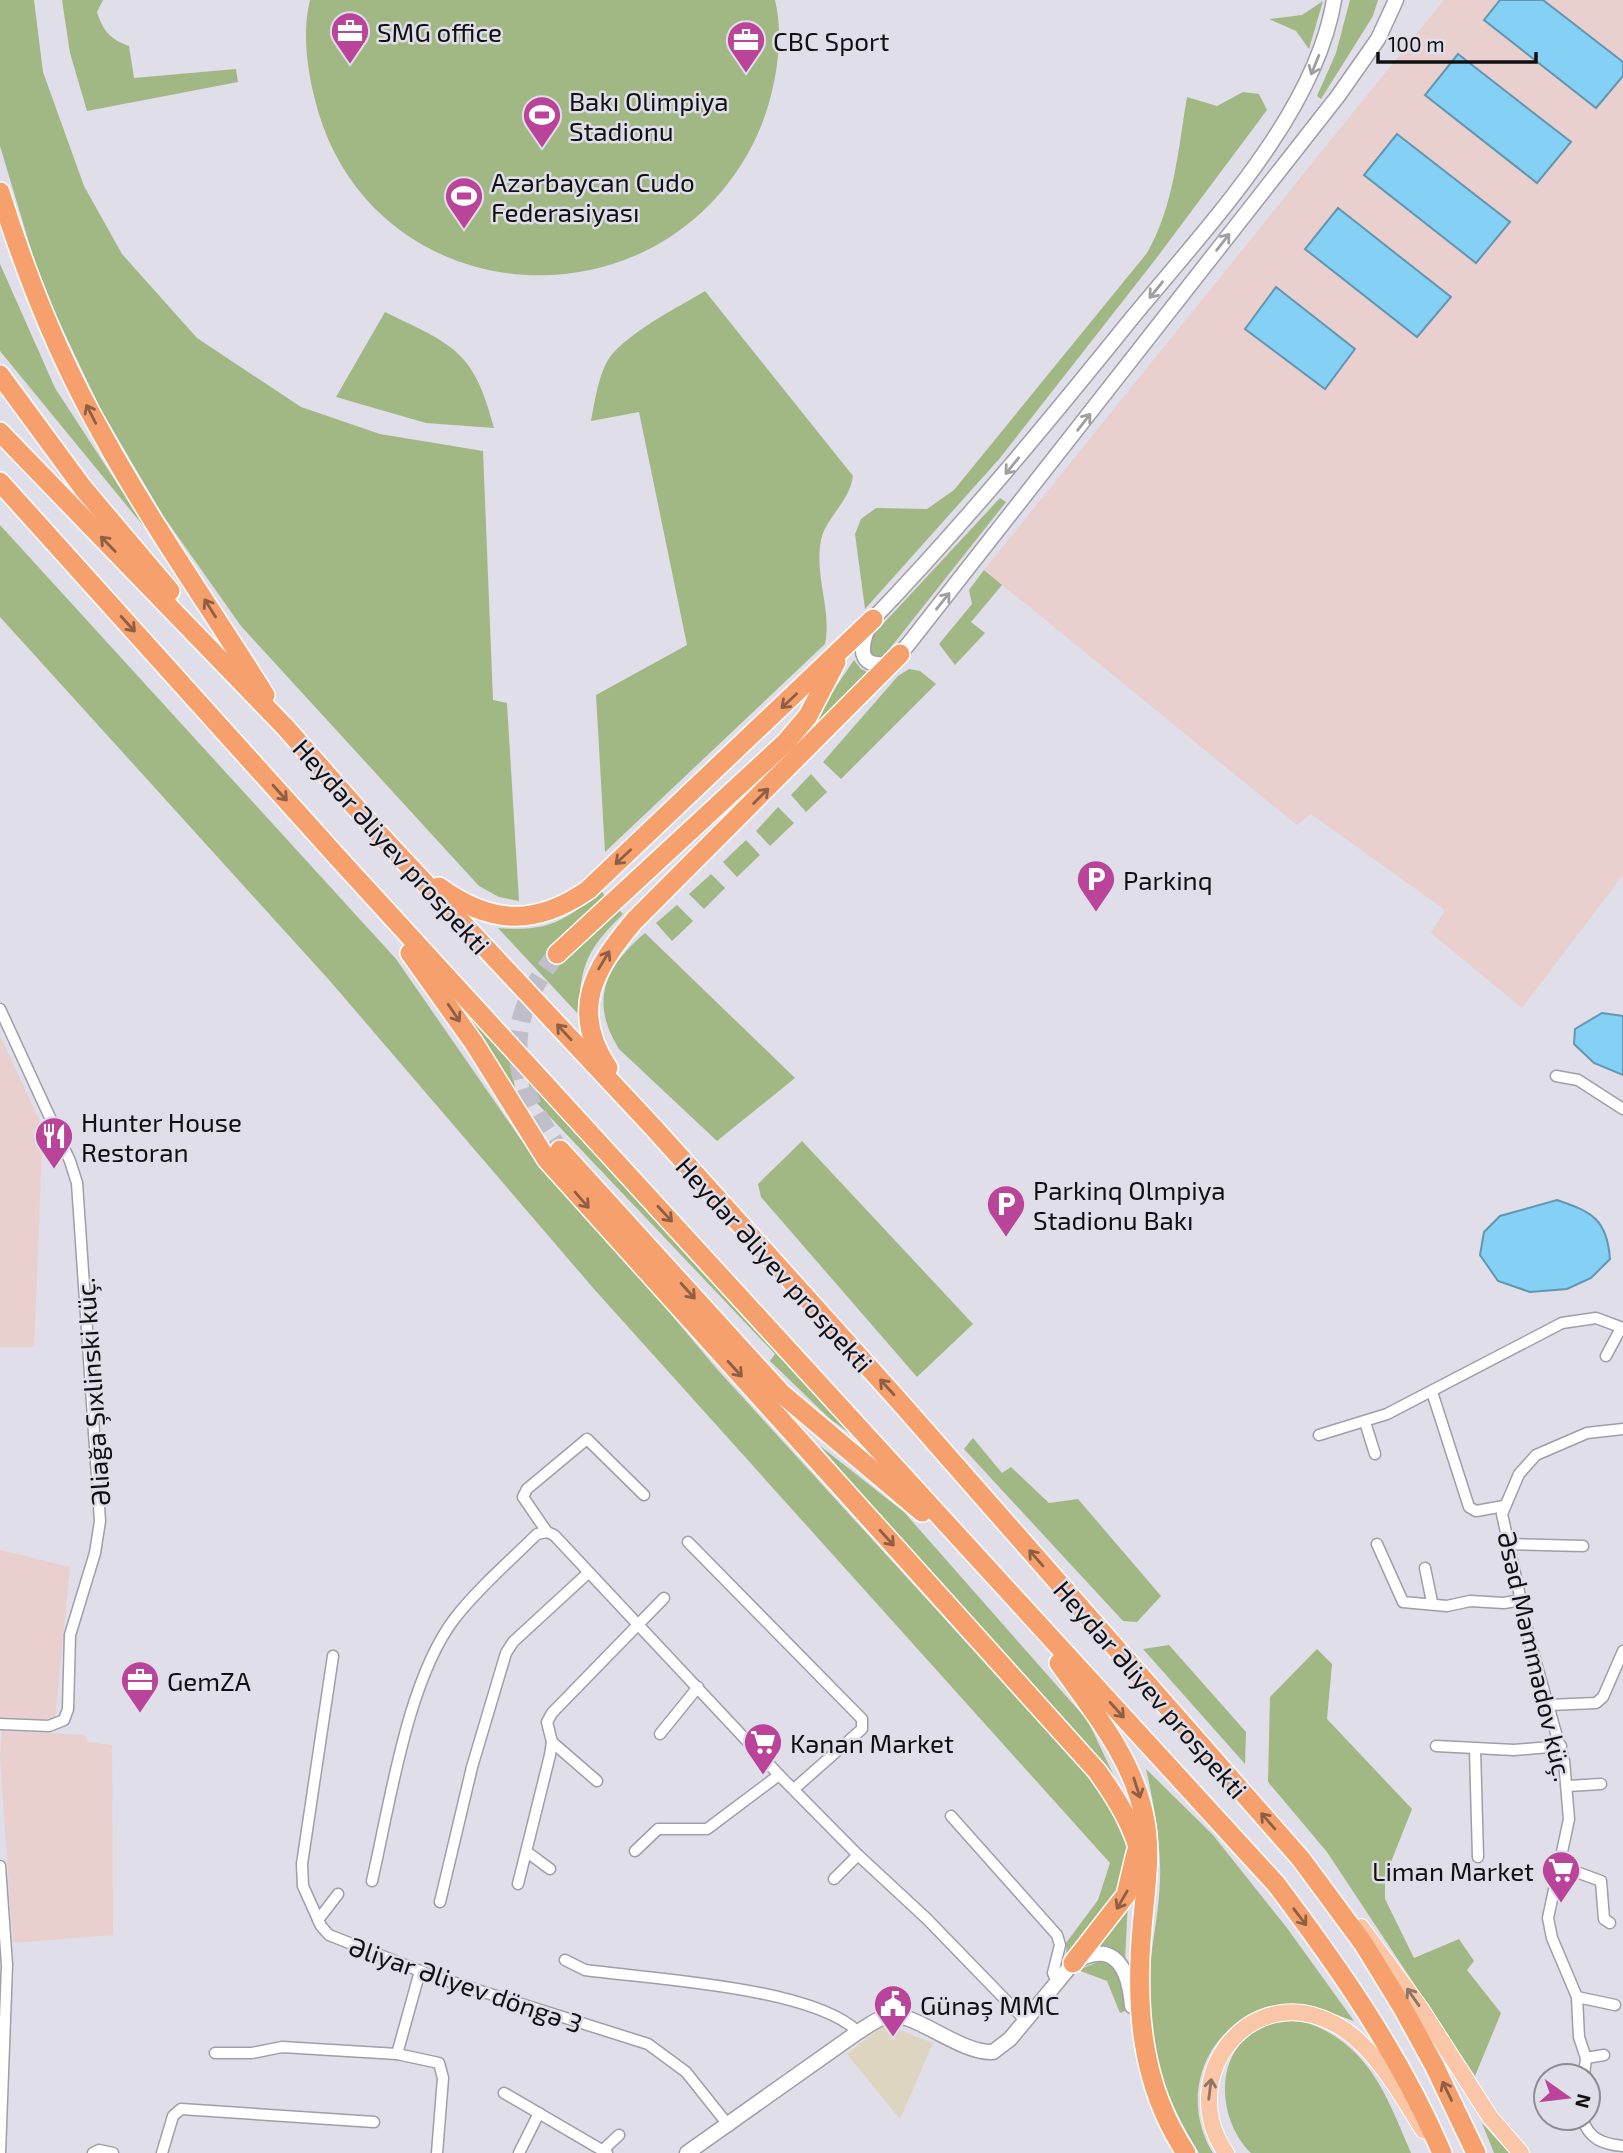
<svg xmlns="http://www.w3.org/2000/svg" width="1623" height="2153" font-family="'Exo 2',sans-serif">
<rect width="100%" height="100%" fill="#dfdee9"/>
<path fill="#ded5c0" d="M 885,2024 L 933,2043 L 900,2119 L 847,2054 Z"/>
<g fill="#e9cfcd">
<path d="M 1444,0 L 1623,0 L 1623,875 L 1522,1008 L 1431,933 L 1445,910 L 1311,814 L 1297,825 L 984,570 Z"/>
<path d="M 0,1036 L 50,1143 L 42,1149 L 34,1347 L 0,1347 Z"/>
<path d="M 0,1550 L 70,1567 L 55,1720 L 0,1717 Z"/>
<path d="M 2,1731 L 85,1735 L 88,1742 L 112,1745 L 113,1935 L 13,1943 L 0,1757 Z"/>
</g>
<g fill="#a1b885">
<path d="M 0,0 L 34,0 L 43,72 L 84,186 L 122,254 L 197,338 L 301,407 L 380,434 L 483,451 L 493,700 L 507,703 L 519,901 L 499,897 L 479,886 L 241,626 L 164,517 L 101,410 L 42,286 L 0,146 Z"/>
<path d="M 62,0 L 103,0 L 97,12 C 103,31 110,39 129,46 L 134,78 L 236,69 L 238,82 L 87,111 L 70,53 Z"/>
<path d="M 310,0 L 775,0 C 786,44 773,105 753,144 C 654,337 368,313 315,100 C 307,68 302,32 310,0 Z"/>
<path d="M 1350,0 L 1378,0 L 1373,16 L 1321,99 L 1317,96 L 1336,53 Z"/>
<path d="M 1323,1 L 1309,49 L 1296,31 L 1269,19 L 1302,15 Z"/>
<path d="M 1243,92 L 1259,94 L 1267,110 L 1155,260 L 1000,458 L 865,609 L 855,534 L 861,519 L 876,508 L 927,509 L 954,490 L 1147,253 C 1174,206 1178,150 1187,97 L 1217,106 Z"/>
<path d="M 0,264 L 55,388 L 150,534 L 0,351 Z"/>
<path d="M 705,291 L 853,476 C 849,503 826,517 821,540 C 814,576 832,609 825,644 L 605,852 L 596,695 L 687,645 L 639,412 L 591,421 C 595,401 599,369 613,353 C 638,327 675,309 705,291 Z"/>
<path d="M 385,312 C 453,345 474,350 494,428 L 426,423 L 336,397 Z"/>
<path d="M 1000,498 L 1006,502 L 884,656 L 872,657 L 868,652 L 869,639 Z"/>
<path d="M 0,525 L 396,959 L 540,1167 L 650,1289 L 716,1368 L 1097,1786 C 1105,1799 1116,1813 1122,1828 C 1143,1877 1094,1926 1067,1961 L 1066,1943 L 1098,1900 L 1110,1863 L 594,1289 L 330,981 L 0,617 Z"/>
<path d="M 984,570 L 1002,585 L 971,622 L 985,633 L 955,665 L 939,644 L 972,604 L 969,590 Z"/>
<path d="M 854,660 L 861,669 L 871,674 L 807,741 L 803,736 Z"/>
<path d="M 909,669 L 920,671 L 936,684 L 841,779 L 823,762 L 898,676 Z"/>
<path d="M 811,774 L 827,792 L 806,812 L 791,795 Z"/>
<path d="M 778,807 L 794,823 L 770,846 L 756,831 Z"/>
<path d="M 746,840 L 760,855 L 737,877 L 723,862 Z"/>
<path d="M 711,874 L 725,888 L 704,909 L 689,894 Z"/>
<path d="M 601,890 L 605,896 L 546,955 L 562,964 L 616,907 L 623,914 C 587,950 580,964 579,1015 L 498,928 C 547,932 565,922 601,890 Z"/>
<path d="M 677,905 L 693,921 L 672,941 L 656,923 Z"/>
<path d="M 645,933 L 795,1078 L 717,1141 L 619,1049 C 589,1001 605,967 645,933 Z"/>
<path d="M 460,1002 L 510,1058 L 516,1094 Z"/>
<path d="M 526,1074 L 881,1457 L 829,1418 L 770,1361 L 775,1354 L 533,1099 Z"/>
<path d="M 802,1141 L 973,1324 L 917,1377 L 761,1197 L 758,1184 Z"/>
<path d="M 973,1438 L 1002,1473 L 1011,1467 L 1049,1503 L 1078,1499 L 1161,1596 L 1137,1622 L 1123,1621 L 964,1449 Z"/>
<path d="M 819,1445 L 904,1512 L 1088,1721 L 1121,1791 Z"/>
<path d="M 1169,1645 L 1246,1732 L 1245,1764 L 1143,1649 Z"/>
<path d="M 1317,1649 L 1332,1664 L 1327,1719 L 1412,1809 L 1385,1877 L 1385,1899 L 1414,1958 L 1459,1939 L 1474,1961 L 1467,1970 L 1501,2013 L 1475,2076 L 1327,1852 L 1268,1782 L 1270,1697 Z"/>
<path d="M 1146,1769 L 1213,1835 L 1287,1928 L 1354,2021 C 1335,2015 1311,2004 1292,2004 C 1216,2007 1173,2088 1213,2153 L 1199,2153 C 1172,2109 1148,2056 1148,2003 C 1147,1956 1162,1910 1160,1864 C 1159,1832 1153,1800 1146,1769 Z"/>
<path d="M 1128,1901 L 1125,1960 L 1111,1949 L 1093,1948 Z"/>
<path d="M 1100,1961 C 1125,1966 1123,1989 1125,2011 L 1120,2013 L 1107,1981 L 1078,1970 Z"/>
<path d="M 1300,2020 C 1368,2042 1385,2092 1411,2153 L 1251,2153 C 1219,2122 1213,2060 1253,2032 C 1267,2021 1284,2021 1300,2020 Z"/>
<path d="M 1482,2123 L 1509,2153 L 1494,2153 Z"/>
</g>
<g fill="#85d0f5" stroke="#6296b1" stroke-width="2">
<path d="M 1500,0 L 1543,0 L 1623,62 L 1623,76 L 1596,108 L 1484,20 Z"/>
<path d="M 1458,54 L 1571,142 L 1537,183 L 1425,95 Z"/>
<path d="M 1397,134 L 1510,222 L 1476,263 L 1364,175 Z"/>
<path d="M 1338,208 L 1451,297 L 1417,337 L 1305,249 Z"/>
<path d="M 1276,287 L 1355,349 L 1325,389 L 1245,329 Z"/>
<path d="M 1602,1013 L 1623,1016 L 1623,1075 L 1594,1063 L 1574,1044 L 1575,1029 Z"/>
<path d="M 1557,1200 C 1592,1212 1607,1219 1610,1259 L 1591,1278 L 1567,1289 L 1530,1292 L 1498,1281 L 1480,1255 L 1484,1232 L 1500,1216 Z"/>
</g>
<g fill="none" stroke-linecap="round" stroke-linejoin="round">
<path stroke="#c0bfc9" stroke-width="19" stroke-dasharray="19 10" stroke-linecap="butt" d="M 557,954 C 500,1023 509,1081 560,1150"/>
<g stroke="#9f9ea9" stroke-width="13">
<g id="street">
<path d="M 0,1009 L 70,1161 L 77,1183 L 100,1521 L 95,1553 L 70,1635 L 68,1709 L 64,1720 L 49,1726 L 0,1724"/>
<path d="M 1556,1076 L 1578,1080 L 1623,1109"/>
<path d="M 1606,1356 L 1621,1328"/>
<path d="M 1432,1392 L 1469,1507 L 1476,1511 L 1504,1506"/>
<path d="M 1365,1422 L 1375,1454"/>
<path d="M 1319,1435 L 1387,1414 L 1562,1323 L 1596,1318 L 1623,1328"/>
<path d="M 644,1495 L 587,1439 L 527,1489 L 523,1497 L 547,1532 L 554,1535 L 779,1775 L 858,1855 L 927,1919 L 1025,2020"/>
<path d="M 688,1542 L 862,1719 L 862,1729 L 794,1789"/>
<path d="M 1377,1544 L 1403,1602 L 1447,1606 L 1470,1601 L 1504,1603 L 1521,1600"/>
<path d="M 1508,1544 L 1583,1546"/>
<path d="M 1425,1568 L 1432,1602"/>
<path d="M 333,1656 L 302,1864 L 303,1886 L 321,1926 L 329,1935 L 433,1976 L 648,2044 L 686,2072 L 729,2126"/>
<path d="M 1549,1705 L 1596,1703 L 1603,1697 L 1623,1651"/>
<path d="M 660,1734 L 698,1687"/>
<path d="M 552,1742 L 597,1781"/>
<path d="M 1436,1746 L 1514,1750 L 1561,1746"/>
<path d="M 1475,1749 L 1478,1857"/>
<path d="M 1568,1786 L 1601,1784"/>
<path d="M 951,1816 L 1057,1935 L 1060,1945 L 1053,1973 L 1057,1982"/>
<path d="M 635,1851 L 658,1829 L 707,1829 L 779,1775"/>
<path d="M 527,1852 L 550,1869"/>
<path d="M 0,1866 L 7,1965 L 0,2153"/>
<path d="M 1560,1866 L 1601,1881 L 1604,1919 L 1610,1923"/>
<path d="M 834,1879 L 858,1855"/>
<path d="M 372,1881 C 390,1804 407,1680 455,1618 C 479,1587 510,1561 537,1534 L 547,1532"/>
<path d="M 518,1884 L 550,1755 L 552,1742 L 547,1722 L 552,1713 L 664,1598"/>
<path d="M 440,1902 L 472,1767 L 506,1653 L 513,1642 L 588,1573"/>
<path d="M 318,1920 L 338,1894"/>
<path d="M 565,1960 L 585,1970 C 651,1979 813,1987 858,2032"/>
<path d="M 1577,1997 L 1615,2005"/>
<path d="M 215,2053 L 252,2053 L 282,2047 L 397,2054 L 439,2063 L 443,2078 L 437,2153"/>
<path d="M 397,2054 L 420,1971"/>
<path d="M 1586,2058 L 1604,2055"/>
<path d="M 1584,2076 L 1586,2058 L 1579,2037 L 1577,1997 L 1552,1938 L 1548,1918 L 1569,1819 L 1564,1761 L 1530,1642 L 1502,1514 L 1519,1474 L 1536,1455 L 1587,1433 L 1623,1429"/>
<path d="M 504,2093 L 607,2153"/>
<path d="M 1582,2118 C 1589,2139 1602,2144 1623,2146"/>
<path d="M 603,2150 L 619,2135"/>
<path d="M 93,2153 L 99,2150 L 113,2153"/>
<path d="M 162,2153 L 173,2116 L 181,2109 L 374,2122"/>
<path d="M 519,2153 L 539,2113"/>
</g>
</g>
<g stroke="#9f9ea9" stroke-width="17">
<g id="secondary">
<path d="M 1334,0 C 1315,115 1205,229 1132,318 C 1049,421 965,523 873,619 C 863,636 852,668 885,664 L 900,654 L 910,642 L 1338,96 L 1378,39 L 1396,0"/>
<path d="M 687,2153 L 858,2032 C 867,2027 877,2018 888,2016 C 913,2010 960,2054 993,2052 L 1010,2039 L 1073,1963 C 1115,1937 1129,1970 1132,2006"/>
</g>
</g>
<g stroke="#fff" stroke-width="18">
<g id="primary">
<path d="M 1361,1927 L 1421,2009 L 1490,2117 L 1521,2153"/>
<path d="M 1226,2153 C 1174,2078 1250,1978 1335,2024 C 1373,2044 1401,2094 1423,2130"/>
</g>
</g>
<g stroke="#fff" stroke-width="22">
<g id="highway">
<path d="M 0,192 C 26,275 58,356 101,432 C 150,522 210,607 265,695"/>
<path d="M 0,375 L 83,488 L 170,591"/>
<path d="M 0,432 L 286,728 L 380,835 L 653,1127 L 899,1401 L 1301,1859 L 1363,1943 L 1401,2005 L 1434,2065 L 1476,2153"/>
<path d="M 0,482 L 340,860 L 1276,1884 C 1340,1969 1400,2055 1442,2153"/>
<path d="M 439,887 C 491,925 536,926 588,890 L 873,619"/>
<path d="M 410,953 L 474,1043 L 547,1160 L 1097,1771 C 1123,1807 1140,1838 1146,1882"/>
<path d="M 557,954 L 786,742 L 808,716 L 836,662"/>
<path d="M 608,1068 C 569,1010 594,969 634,921 L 900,654"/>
<path d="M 560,1150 L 781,1393 L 922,1512"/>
<path d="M 1059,1663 C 1093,1711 1132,1757 1144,1816 C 1152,1852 1145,1891 1142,1928 C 1135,2008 1141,2085 1186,2153"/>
<path d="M 1073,1963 L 1126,1895 L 1136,1853"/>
</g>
</g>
<use href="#street" stroke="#fff" stroke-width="10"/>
<use href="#secondary" stroke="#fff" stroke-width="14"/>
<use href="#primary" stroke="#f9c6a7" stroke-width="16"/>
<use href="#highway" stroke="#f5a06d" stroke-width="19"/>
</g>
<defs><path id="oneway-shaft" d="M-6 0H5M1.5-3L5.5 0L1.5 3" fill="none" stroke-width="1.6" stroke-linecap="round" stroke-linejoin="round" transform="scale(1.75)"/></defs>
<g stroke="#9f9fa1">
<use href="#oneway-shaft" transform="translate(1315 65) rotate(112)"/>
<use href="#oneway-shaft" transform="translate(1223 242) rotate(-52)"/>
<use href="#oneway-shaft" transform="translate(1156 290) rotate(129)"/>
<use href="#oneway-shaft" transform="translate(1084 422) rotate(-52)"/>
<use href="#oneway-shaft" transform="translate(1012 466) rotate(129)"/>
<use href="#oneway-shaft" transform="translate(943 601) rotate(-51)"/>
</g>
<g stroke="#8e5f44">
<use href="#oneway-shaft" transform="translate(91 414) rotate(-117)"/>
<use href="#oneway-shaft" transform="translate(108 544) rotate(-134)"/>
<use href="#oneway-shaft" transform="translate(210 608) rotate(-122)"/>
<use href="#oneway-shaft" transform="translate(128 624) rotate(48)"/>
<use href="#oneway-shaft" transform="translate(789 701) rotate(137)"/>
<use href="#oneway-shaft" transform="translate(280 793) rotate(48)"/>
<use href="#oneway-shaft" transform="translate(761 796) rotate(-45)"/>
<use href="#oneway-shaft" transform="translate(623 857) rotate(137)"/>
<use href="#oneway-shaft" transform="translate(604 960) rotate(-59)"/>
<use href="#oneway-shaft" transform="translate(454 1013) rotate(56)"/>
<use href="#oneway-shaft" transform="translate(564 1032) rotate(-133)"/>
<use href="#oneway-shaft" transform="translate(582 1200) rotate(49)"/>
<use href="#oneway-shaft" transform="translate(665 1214) rotate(47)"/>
<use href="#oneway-shaft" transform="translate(688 1291) rotate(48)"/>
<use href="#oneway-shaft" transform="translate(735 1369) rotate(48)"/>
<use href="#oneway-shaft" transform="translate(887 1387) rotate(-132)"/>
<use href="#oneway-shaft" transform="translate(887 1538) rotate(48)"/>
<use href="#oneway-shaft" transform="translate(1036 1558) rotate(-131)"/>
<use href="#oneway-shaft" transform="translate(1117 1710) rotate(48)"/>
<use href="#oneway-shaft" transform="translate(1137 1788) rotate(72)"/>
<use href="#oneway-shaft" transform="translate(1268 1821) rotate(-131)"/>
<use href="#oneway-shaft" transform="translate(1122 1900) rotate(120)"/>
<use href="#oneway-shaft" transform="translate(1300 1917) rotate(53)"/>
<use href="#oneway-shaft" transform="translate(1447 2091) rotate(-116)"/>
</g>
<g stroke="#907464">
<use href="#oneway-shaft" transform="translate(1413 1997) rotate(-125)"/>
<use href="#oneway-shaft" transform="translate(1210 2089) rotate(-83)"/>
</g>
<defs>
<g id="office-pin" transform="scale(2.0125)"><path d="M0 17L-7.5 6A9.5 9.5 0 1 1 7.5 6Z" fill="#bb449b" stroke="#dfdee9"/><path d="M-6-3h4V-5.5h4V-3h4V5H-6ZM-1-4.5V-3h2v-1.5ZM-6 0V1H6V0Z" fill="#fff"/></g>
<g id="stadium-pin" transform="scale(2.0125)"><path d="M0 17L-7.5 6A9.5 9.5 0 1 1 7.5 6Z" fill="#bb449b" stroke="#dfdee9"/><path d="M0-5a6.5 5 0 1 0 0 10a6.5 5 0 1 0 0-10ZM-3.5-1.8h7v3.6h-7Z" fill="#fff"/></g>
<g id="parking-pin" transform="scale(2.0125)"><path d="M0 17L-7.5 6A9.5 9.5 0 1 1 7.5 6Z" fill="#bb449b" stroke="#dfdee9"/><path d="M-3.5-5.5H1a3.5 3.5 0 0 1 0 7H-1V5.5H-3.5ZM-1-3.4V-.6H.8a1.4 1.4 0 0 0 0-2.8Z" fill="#fff"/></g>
<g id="restaurant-pin" transform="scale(2.0125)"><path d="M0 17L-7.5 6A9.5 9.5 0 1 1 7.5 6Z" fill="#bb449b" stroke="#dfdee9"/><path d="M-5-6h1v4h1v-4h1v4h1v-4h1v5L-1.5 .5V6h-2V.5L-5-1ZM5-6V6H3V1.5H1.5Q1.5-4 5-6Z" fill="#fff"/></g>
<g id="supermarket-pin" transform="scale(2.0125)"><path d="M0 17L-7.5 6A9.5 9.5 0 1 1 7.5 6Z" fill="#bb449b" stroke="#dfdee9"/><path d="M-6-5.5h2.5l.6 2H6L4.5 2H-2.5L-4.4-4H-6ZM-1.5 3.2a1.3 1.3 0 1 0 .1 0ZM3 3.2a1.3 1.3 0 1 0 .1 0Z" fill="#fff"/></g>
<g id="civic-pin" transform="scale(2.0125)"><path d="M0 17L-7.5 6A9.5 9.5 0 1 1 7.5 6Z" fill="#bb449b" stroke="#dfdee9"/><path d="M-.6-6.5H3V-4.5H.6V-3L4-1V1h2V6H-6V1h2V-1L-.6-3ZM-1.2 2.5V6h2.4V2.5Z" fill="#fff"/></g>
</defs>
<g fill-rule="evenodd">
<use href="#office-pin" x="350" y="31"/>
<use href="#office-pin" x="746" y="40"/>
<use href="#stadium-pin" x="542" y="115"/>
<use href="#stadium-pin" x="464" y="196"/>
<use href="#parking-pin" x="1096" y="879"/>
<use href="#restaurant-pin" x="54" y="1136"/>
<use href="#parking-pin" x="1006" y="1204"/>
<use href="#office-pin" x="140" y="1680"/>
<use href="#supermarket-pin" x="763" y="1742"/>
<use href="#supermarket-pin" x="1561" y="1870"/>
<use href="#civic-pin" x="893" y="2004"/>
</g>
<g text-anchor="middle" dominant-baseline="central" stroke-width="5" stroke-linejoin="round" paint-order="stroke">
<g font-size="26" fill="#101013" stroke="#dfdee9" text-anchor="start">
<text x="377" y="31">SMG office</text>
<text x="773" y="40">CBC Sport</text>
<text x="569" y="100">Bakı Olimpiya<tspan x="569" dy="30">Stadionu</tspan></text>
<text x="491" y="181">Azərbaycan Cudo<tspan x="491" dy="30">Federasiyası</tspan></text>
<text x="1123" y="879">Parkinq</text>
<text x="81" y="1121">Hunter House<tspan x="81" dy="30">Restoran</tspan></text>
<text x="1033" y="1189">Parkinq Olmpiya<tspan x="1033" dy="30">Stadionu Bakı</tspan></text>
<text x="167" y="1680">GemZA</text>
<text x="790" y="1742">Kənan Market</text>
<text x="1534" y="1870" text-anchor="end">Liman Market</text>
<text x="920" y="2004">Günəş MMC</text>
</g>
<g font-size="26" fill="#101013" stroke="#dfdee9">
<text transform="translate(392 846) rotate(48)">Heydər Əliyev prospekti</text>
<text transform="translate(775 1264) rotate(48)">Heydər Əliyev prospekti</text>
<text transform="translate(92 1392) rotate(-94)">Əliağa Şıxlinski küç.</text>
<text transform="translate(1536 1656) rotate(77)">Əsəd Məmmədov küç.</text>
<text transform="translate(1151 1689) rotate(49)">Heydər Əliyev prospekti</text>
<text transform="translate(466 1984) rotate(19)">Əliyar Əliyev döngə 3</text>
</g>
</g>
<g transform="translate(1567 2097) rotate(104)"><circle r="33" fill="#dfdee9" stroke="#8c8c93" stroke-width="2"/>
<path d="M0-5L12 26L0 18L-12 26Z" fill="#bb449b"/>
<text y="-10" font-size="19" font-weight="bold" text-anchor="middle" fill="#101013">N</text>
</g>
<path d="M1378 52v10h158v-10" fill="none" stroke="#101013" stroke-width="3.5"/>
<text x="1388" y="52" font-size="21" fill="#101013" stroke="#dfdee9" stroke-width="5" paint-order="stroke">100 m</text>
</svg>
